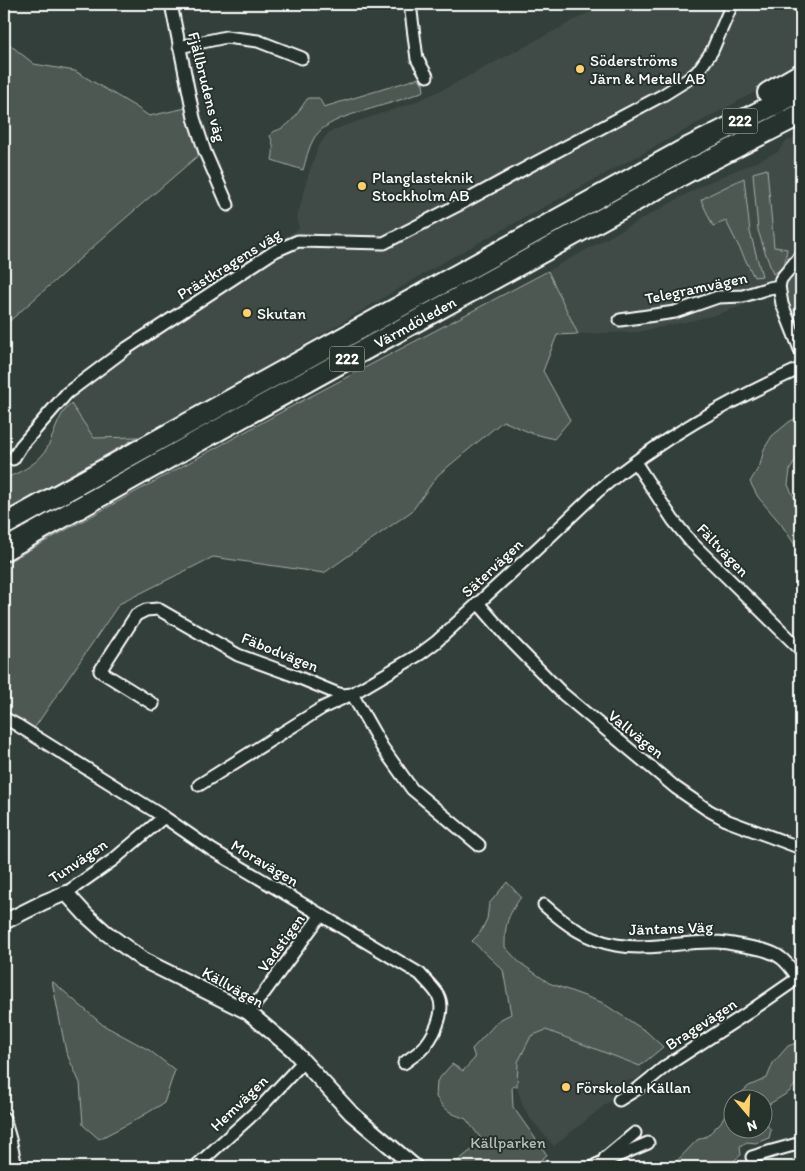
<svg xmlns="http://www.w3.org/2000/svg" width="805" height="1171" font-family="Itim,sans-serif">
<rect width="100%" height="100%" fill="#333f3a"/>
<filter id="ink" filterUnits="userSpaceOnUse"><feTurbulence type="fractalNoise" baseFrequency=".02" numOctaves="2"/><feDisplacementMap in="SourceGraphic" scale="10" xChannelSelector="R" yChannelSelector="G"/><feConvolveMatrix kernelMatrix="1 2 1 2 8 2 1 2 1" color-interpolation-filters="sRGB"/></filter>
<g filter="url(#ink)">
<g fill="#404c47">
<path d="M 605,4 L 801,4 L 801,65 L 788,74 L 447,260 L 273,363 L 138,437 L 94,438 L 71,404 L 74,397 L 87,385 L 243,277 L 235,265 L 299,229 L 297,219 L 307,179 L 318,147 L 329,132 L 344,126 L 413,103 L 450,86 Z"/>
<path d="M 801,135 L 801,263 L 778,282 L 765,298 L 712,316 L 638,332 L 578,334 L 548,271 L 705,184 L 778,152 L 785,142 Z"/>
<path d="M 545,1030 L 640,1066 L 642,1070 L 641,1076 L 637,1079 L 620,1082 L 614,1089 L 610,1095 L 611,1100 L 554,1146 L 530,1118 L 523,1106 L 517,1086 L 518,1062 L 531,1036 Z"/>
</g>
<g fill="#4d5853" stroke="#a6aca9">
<path d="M 4,40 L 34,64 L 75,71 L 136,107 L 149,116 L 186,108 L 201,153 L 120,223 L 4,326 Z"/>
<path d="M 419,78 L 423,84 L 424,91 C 409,97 395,102 380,106 C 359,113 324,119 313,140 C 308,149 306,160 303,170 L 272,160 C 274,151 274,144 270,136 C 273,130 278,131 284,127 C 295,120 300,108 308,98 L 319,98 L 324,107 Z"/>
<path d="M 767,169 L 774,247 L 787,249 C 785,262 786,268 773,274 L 764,249 L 758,230 L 753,173 Z"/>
<path d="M 744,178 L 750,232 L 762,276 L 754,277 L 726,221 L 713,226 L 701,200 L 709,195 Z"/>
<path d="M 801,263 L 801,307 L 791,312 L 786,293 L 787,277 Z"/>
<path d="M 548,271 L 578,334 L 557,335 L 543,371 L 570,420 L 554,439 L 531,433 L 503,421 L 438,475 L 412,511 L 324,573 L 213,557 L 119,604 L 33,730 L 14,716 L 4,714 L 4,564 L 283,411 Z"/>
<path d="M 71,404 L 94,438 L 138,437 L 4,512 L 4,479 C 18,473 34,466 44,453 C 54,439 57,414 71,404 Z"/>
<path d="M 801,415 L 801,451 L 798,455 L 790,470 L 788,485 L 801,511 L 801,554 L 781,524 L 758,497 L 750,482 L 760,465 L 764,449 L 772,436 L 789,422 Z"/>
<path d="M 507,882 L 521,897 C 507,917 505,923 505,947 L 519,962 L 549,983 L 601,1002 L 647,1032 L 663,1047 L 640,1066 L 546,1030 L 531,1036 L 518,1062 L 517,1086 L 512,1087 L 513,1107 L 547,1155 L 532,1167 L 450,1167 L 483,1141 L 466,1119 L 453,1114 L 443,1107 L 436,1097 L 437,1081 L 452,1064 L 463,1071 L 475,1058 L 472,1049 L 499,1020 L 511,1014 L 503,970 L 472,941 L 480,933 L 487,919 L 489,904 Z"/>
<path d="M 52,981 L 103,1025 L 149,1050 L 175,1070 L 164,1103 L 132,1122 L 99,1139 L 83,1125 L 80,1083 L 66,1052 Z"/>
<path d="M 801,1041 L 801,1078 L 789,1092 L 763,1108 L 763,1110 L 762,1098 L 735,1098 L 749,1086 L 767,1078 L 773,1063 L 788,1046 Z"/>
<path d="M 732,1101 L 732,1128 L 762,1128 L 763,1120 L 771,1130 L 769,1138 L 756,1143 L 747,1142 L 740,1146 L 741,1155 L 726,1167 L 671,1167 L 697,1140 L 707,1136 L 721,1122 Z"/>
</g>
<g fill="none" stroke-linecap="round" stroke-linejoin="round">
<g stroke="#fff" stroke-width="15">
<g id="minor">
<path d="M 171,4 L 194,118 L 205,152 L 228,205"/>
<path d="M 410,4 L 417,59 L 427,76"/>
<path d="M 179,47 L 226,37 L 258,41 L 302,58"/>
<path d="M 779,286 L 782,304 L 801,352"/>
<path d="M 620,320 L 675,312 L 718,297 L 743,296 L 769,288 L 779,286 L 781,279 L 801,255"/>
<path d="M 13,459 L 21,446 L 67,393 L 127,348 L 275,251 L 298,241 L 384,243 L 462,203 L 535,163 L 663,95 L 687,80 L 697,72 L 703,64 L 712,51 L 732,4"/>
<path d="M 635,462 L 673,520 L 691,542 L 801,650"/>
<path d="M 478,603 L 510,640 L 563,694 L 676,788 L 708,810 L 728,821 L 801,848"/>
<path d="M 153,704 L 100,671 L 136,615 L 146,610 L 158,609 L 238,655 L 290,674 L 336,693 L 343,695 L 352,694 L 382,747 L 412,789 L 479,845"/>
<path d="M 4,718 L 17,725 L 164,817 L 212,850 L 420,974 C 426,981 433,987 438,995 C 447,1012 433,1039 420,1051 C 415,1055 409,1059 404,1063"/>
<path d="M 199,785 L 322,708 L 352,694 L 420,654 L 436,642 L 524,561 L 598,491 C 658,439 729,401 801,368"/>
<path d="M 66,893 L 113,860 L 164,817"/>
<path d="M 544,905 C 565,924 587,940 616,945 C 649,951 682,941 715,942 C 726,942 738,945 749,947 C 760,949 772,951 781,958 C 788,963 793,971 798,978"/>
<path d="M 248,1012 L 261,997 L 321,915"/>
<path d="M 619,1100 L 640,1087 L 666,1066 L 746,1014 L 801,976"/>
<path d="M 4,1118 L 10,1139 L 16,1167"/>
<path d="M 752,1157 L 772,1151 L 801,1143"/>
<path d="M 605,1158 L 635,1133"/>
<path d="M 195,1167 L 259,1109 L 304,1061"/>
<path d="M 593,1167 L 596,1165 L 648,1143"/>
</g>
</g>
<g stroke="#fff" stroke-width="18">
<path id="tertiary" d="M 4,922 L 44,902 L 66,893 L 86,915 L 105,932 L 143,960 L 248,1012 L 292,1049 L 351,1113 L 415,1167"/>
</g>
<g stroke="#fff" stroke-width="24">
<g id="motorway">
<path d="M 768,93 L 801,74"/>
<path d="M 4,525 L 680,152 L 801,91"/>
<path id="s1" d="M 4,550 L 202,439 L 691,170 L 801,114"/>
</g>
</g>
<use href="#minor" stroke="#26332d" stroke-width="11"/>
<use href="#tertiary" stroke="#26332d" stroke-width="14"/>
<use href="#motorway" stroke="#26332d" stroke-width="20"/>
</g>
</g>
<g fill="#ffd166" stroke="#26332d" stroke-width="2">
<circle cx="580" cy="69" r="5"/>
<circle cx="362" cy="186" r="5"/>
<circle cx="247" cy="313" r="5"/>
<circle cx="566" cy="1087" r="5"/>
</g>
<g text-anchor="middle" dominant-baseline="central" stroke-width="4" stroke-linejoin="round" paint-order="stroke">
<g fill="#26332d" stroke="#bec2c0" stroke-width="1">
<rect x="722.5" y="108.5" width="35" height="25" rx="4"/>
<rect x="329.5" y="346.5" width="35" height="25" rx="4"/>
</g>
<g font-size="15" font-weight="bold" fill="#fff">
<text x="740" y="121">222</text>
<text x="347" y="359">222</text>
</g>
<g font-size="16" fill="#fff" stroke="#26332d" text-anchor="start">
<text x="590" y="60">Söderströms<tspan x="590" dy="18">Järn &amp; Metall AB</tspan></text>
<text x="372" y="177">Planglasteknik<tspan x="372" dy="18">Stockholm AB</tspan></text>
<text x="257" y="313">Skutan</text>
<text x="576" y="1087">Förskolan Källan</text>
</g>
<g font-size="16" fill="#fff" stroke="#26332d">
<text transform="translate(207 87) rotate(76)">Fjällbrudens väg</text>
<text transform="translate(229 264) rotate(-32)">Prästkragens väg</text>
<text transform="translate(696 288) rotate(-12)">Telegramvägen</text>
<text stroke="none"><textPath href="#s1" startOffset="470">Värmdöleden</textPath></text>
<text transform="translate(723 550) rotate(46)">Fältvägen</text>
<text transform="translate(492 568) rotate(-43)">Sätervägen</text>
<text transform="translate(280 652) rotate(22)">Fäbodvägen</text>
<text transform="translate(636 734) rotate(39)">Vallvägen</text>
<text transform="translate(78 861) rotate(-34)">Tunvägen</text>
<text transform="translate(265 863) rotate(31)">Moravägen</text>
<text transform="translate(671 928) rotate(-2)">Jäntans Väg</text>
<text transform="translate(281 943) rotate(-54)">Vadstigen</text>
<text transform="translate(233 987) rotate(29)">Källvägen</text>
<text transform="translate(701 1024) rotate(-33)">Bragevägen</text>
<text transform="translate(239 1103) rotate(-44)">Hemvägen</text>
</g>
<g font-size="16" fill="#b8bcba" stroke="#26332d">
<text x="508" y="1142">Källparken</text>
</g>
</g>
<rect width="805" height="1171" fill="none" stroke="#26332d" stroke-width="20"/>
<rect x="10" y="10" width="785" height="1151" fill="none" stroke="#fff" stroke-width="2" filter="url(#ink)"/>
<g transform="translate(748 1114) rotate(161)"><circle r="24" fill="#26332d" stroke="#7d8581"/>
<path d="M0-4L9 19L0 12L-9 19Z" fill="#ffd166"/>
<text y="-8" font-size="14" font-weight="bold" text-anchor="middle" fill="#ffffff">N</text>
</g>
</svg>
